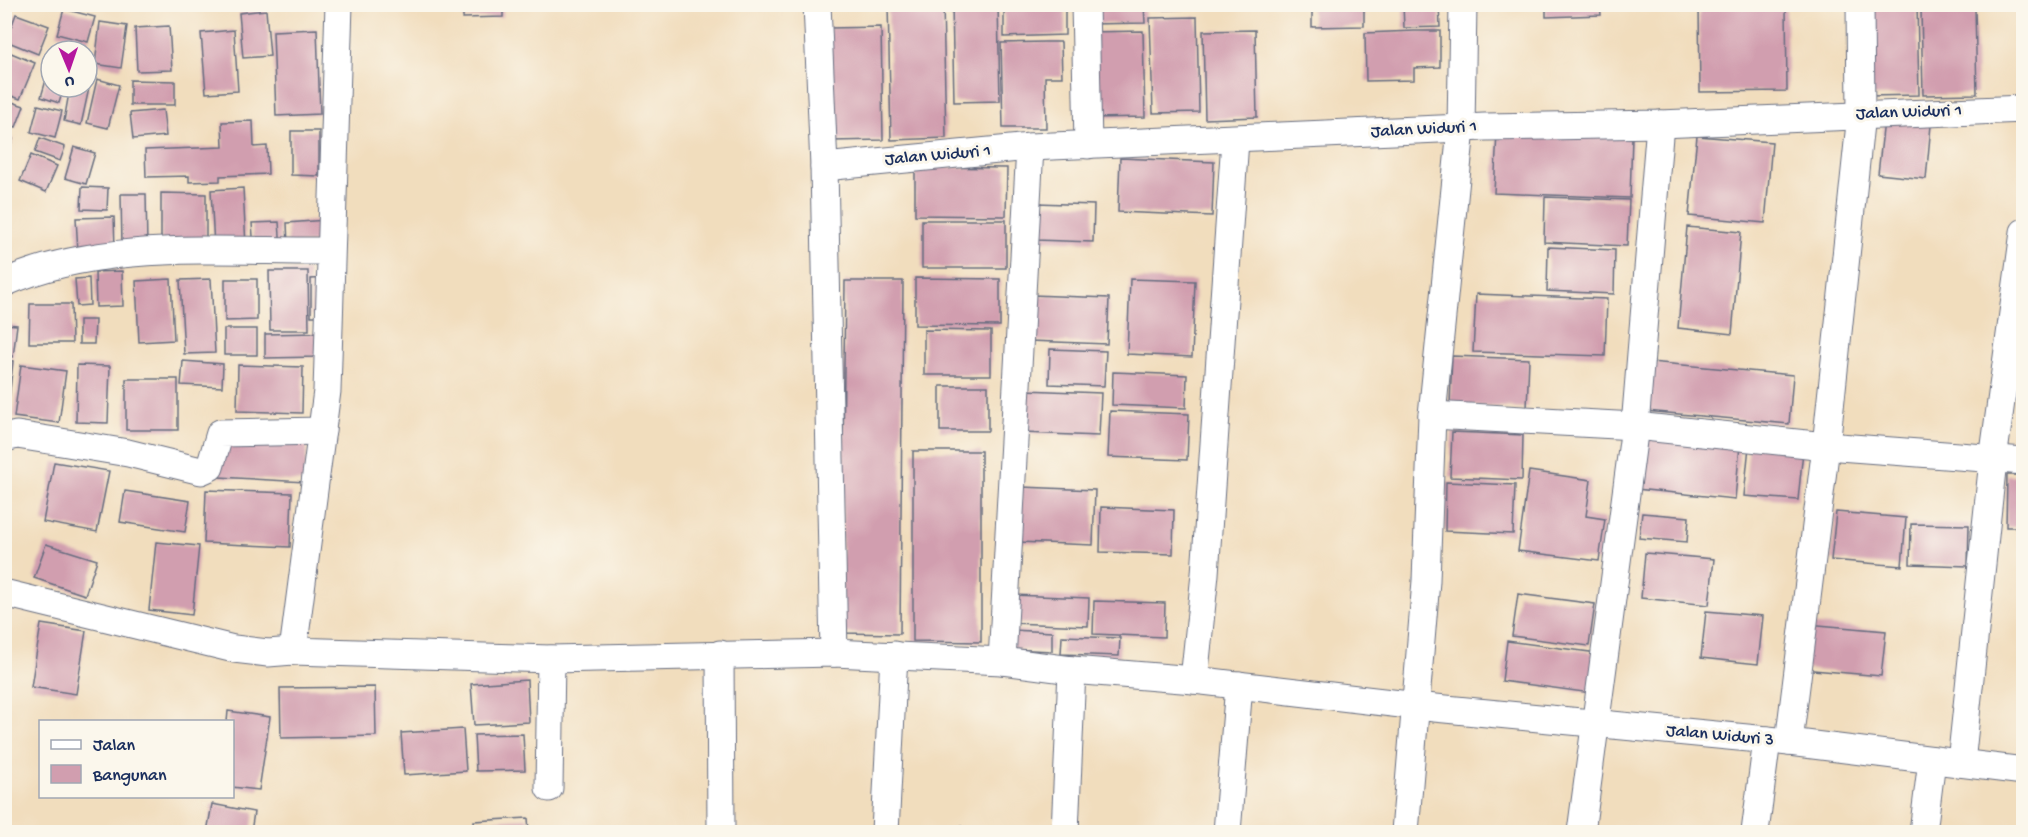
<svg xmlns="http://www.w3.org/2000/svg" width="2028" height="837" font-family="'Gochi Hand',sans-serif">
<rect width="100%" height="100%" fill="#fbf7ec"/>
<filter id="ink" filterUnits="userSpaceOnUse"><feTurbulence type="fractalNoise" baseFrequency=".0167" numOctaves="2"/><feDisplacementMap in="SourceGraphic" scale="12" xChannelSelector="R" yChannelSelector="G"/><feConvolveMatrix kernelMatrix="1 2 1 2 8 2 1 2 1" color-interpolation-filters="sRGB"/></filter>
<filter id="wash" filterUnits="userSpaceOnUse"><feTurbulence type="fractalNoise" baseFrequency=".008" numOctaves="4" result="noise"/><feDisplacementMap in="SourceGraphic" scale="24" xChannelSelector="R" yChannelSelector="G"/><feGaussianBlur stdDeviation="1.35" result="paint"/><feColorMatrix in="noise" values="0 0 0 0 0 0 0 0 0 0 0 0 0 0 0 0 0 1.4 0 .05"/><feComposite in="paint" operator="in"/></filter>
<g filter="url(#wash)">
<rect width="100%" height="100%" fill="#f1ddbd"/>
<g id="blocks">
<g fill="#d19eaf">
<path d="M 463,4 L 503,4 L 503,17 L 463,18 Z"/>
<path d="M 888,4 L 943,4 L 946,138 L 891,140 Z"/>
<path d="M 952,4 L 998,4 L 1000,101 L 954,102 Z"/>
<path d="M 1004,4 L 1065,4 L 1065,35 L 1004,37 Z"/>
<path d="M 1090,4 L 1144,4 L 1145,23 L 1090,24 Z"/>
<path d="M 1150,4 L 1198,4 L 1198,9 L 1150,10 Z"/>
<path d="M 1312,4 L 1364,4 L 1364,26 L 1312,27 Z"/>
<path d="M 1403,4 L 1439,4 L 1440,27 L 1404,28 Z"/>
<path d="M 1546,4 L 1600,4 L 1601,15 L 1546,17 Z"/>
<path d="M 1786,4 L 1787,91 L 1700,92 L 1699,6 Z"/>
<path d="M 1866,4 L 1917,4 L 1919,95 L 1868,96 Z"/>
<path d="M 64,9 L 95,17 L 88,42 L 57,34 Z"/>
<path d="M 1975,9 L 1977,94 L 1923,95 L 1921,10 Z"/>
<path d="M 266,10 L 270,56 L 243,58 L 239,13 Z"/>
<path d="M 16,14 L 49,26 L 38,54 L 6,41 Z"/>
<path d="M 1197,17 L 1199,112 L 1153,113 L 1150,18 Z"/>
<path d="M 100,22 L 127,26 L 121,68 L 95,64 Z"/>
<path d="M 169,26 L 172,70 L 137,71 L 135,28 Z"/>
<path d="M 881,27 L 883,140 L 831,141 L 829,28 Z"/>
<path d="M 317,29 L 320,114 L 276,116 L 273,31 Z"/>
<path d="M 234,30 L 238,91 L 206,93 L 201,33 Z"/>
<path d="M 1255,30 L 1257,117 L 1205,119 L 1203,31 Z"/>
<path d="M 1143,31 L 1145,117 L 1092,118 L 1090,32 Z"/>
<path d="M 1414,31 L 1440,31 L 1440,67 L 1414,68 L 1414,80 L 1366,81 L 1365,33 Z"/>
<path d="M 58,42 L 90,50 L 89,51 L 56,51 Z"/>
<path d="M 1045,42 L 1061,42 L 1062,77 L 1045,77 L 1046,128 L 1003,128 L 1001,43 Z"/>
<path d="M 4,50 L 35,63 L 20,99 L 4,93 L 10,78 L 4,76 Z"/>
<path d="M 49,70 L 51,87 L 64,87 L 59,103 L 41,97 Z"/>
<path d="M 97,79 L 119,85 L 108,128 L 87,123 Z"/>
<path d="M 130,80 L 175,81 L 175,105 L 130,105 Z"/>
<path d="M 70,87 L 89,88 L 81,125 L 64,121 Z"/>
<path d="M 12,102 L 24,106 L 16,127 L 4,123 Z"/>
<path d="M 38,105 L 62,111 L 55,138 L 31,132 Z"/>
<path d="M 163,110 L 166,136 L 133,139 L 130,113 Z"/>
<path d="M 253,121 L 254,147 L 267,146 L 268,174 L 220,176 L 220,181 L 189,182 L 189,176 L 146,177 L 145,150 L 223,147 L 222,122 Z"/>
<path d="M 1884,121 L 1931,125 L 1926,179 L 1878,174 Z"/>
<path d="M 291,131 L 319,131 L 319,176 L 291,175 Z"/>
<path d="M 1497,132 L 1632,137 L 1630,198 L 1494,193 Z"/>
<path d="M 4,136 L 13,139 L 7,157 L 4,156 Z"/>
<path d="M 1697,136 L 1772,142 L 1765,223 L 1689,216 Z"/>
<path d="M 40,138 L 65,147 L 60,161 L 35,152 Z"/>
<path d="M 74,147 L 95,153 L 86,184 L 65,178 Z"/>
<path d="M 31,155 L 57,166 L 46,192 L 20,181 Z"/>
<path d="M 1120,158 L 1214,162 L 1212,216 L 1118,212 Z"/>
<path d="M 915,167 L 1007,168 L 1006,216 L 915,215 Z"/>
<path d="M 82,187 L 108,188 L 107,210 L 81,209 Z"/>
<path d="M 243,188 L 246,246 L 214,247 L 211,190 Z"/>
<path d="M 161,193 L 206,194 L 206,246 L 161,245 Z"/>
<path d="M 121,194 L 146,194 L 147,245 L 122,246 Z"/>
<path d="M 1545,197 L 1629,200 L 1627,246 L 1544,242 Z"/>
<path d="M 1037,203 L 1094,205 L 1093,242 L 1036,240 Z"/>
<path d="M 114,217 L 115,250 L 78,252 L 76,218 Z"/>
<path d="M 326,220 L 328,242 L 288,245 L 287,223 Z"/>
<rect x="922" y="220" width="84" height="48"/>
<path d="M 279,222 L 281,249 L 254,250 L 252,223 Z"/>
<path d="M 1687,227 L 1741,232 L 1732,334 L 1678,328 Z"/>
<path d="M 1548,247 L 1615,250 L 1614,294 L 1547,291 Z"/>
<path d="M 122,271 L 123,306 L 96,307 L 95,272 Z"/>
<path d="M 269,271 L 308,271 L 309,330 L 270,330 Z"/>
<path d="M 89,278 L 90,305 L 77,306 L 75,279 Z"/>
<path d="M 326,278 L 327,316 L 311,316 L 311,279 Z"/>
<path d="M 915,278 L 1000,279 L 1000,326 L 915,325 Z"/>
<path d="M 171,279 L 174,340 L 139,342 L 136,281 Z"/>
<path d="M 211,279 L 215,353 L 184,354 L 180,280 Z"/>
<path d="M 225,279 L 257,279 L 257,320 L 225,321 Z"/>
<path d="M 1130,279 L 1195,281 L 1192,357 L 1127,354 Z"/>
<path d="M 845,281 L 903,281 L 900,634 L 841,633 Z"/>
<path d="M 1476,294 L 1607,299 L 1605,356 L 1473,352 Z"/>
<path d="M 1032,295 L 1109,298 L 1107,344 L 1030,341 Z"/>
<path d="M 30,304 L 71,304 L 72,343 L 29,343 Z"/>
<path d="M 79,320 L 95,320 L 94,344 L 79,344 Z"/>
<path d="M 4,324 L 17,325 L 13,357 L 4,355 Z"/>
<rect x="224" y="329" width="33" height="26"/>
<path d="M 924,330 L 991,331 L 991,375 L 924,375 Z"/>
<path d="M 318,333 L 318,357 L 265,358 L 265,334 Z"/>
<path d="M 1050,349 L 1106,351 L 1104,386 L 1049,384 Z"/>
<path d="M 1452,356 L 1529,359 L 1527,408 L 1450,405 Z"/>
<path d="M 4,360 L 13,361 L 8,410 L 4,410 Z"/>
<path d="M 183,361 L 223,364 L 222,387 L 181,385 Z"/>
<path d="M 1650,362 L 1793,375 L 1789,424 L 1646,411 Z"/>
<path d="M 21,365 L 66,371 L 59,423 L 14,417 Z"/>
<path d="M 77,365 L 110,366 L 108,423 L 76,422 Z"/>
<path d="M 238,365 L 303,367 L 302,413 L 237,411 Z"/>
<path d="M 1113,372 L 1187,375 L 1186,408 L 1112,405 Z"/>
<rect x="126" y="379" width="52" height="51"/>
<rect x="940" y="386" width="48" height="45"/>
<path d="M 1025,390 L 1101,393 L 1099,436 L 1023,433 Z"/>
<path d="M 1110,411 L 1189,414 L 1187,460 L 1108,457 Z"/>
<path d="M 1452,432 L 1523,435 L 1522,480 L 1450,477 Z"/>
<path d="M 1641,436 L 1740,445 L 1735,499 L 1636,489 Z"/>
<path d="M 221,439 L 307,444 L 305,482 L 219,477 Z"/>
<path d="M 1749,446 L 1803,451 L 1798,500 L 1744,496 Z"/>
<path d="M 913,451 L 981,451 L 981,642 L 913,641 Z"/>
<path d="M 54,462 L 109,471 L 97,532 L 43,522 Z"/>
<path d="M 1529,471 L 1591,480 L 1586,516 L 1605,519 L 1599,561 L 1518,551 Z"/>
<path d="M 2007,475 L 2024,475 L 2024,527 L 2006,527 Z"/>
<path d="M 1446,482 L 1515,485 L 1513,534 L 1445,531 Z"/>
<path d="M 1021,487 L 1095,490 L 1093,545 L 1019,542 Z"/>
<path d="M 206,490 L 292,493 L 290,547 L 204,543 Z"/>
<path d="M 125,491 L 190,501 L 185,532 L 120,522 Z"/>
<path d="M 1101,507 L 1174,510 L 1173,554 L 1100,552 Z"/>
<path d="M 1836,512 L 1906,518 L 1902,566 L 1831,560 Z"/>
<path d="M 1642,513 L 1689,517 L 1687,542 L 1639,538 Z"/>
<path d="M 1911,524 L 1969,525 L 1968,566 L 1910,564 Z"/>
<path d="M 156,542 L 199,546 L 192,615 L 149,610 Z"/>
<path d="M 46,544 L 97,560 L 85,595 L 34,578 Z"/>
<path d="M 1645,553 L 1714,559 L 1709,605 L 1641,598 Z"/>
<path d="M 1518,594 L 1595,604 L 1589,646 L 1512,636 Z"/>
<path d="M 1012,595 L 1089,598 L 1088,626 L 1011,623 Z"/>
<path d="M 1094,601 L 1165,603 L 1164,637 L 1093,634 Z"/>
<path d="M 1706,611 L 1763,616 L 1758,664 L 1701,658 Z"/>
<path d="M 41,624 L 86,631 L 76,694 L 31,687 Z"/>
<path d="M 1807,624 L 1886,631 L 1881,676 L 1802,669 Z"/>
<path d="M 1011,630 L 1052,632 L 1052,651 L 1010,649 Z"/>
<path d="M 1062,636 L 1120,638 L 1119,656 L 1061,654 Z"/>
<path d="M 1507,641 L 1597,653 L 1591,693 L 1502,681 Z"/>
<path d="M 527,680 L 529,722 L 474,725 L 471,684 Z"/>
<path d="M 375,687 L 376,736 L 281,738 L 280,688 Z"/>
<path d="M 228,711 L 270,717 L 259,790 L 232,787 L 232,722 L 227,722 Z"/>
<path d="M 463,729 L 466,771 L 404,775 L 401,733 Z"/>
<path d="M 523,734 L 525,770 L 476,771 L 474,735 Z"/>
<path d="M 212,804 L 254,812 L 251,832 L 207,832 Z"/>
<path d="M 528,818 L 529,832 L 475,832 L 474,821 Z"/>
</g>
</g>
</g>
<g filter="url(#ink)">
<use href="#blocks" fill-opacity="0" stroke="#666c7f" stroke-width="1.5"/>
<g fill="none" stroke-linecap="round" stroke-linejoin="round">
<g stroke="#666c7f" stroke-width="29">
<g id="minor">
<path d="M 339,4 L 327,391 L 293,651 L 551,659 L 834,653 L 1002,661 L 1072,670 L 1194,680 L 1435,708 L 1789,742 L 2024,771"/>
<path d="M 817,4 L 824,167 L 834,653"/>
<path d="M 1085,4 L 1088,145"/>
<path d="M 824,167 L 1030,147 L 1485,127 L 1660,124 L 2024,109"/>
<path d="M 4,283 C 101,239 227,252 330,251"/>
<path d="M 1432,415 L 1635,426 L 1826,446 L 2024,461"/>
<path d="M 4,438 L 17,435 L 55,441 L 128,453 L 201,471 L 210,467 L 220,433 L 322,431"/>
<path d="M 4,593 L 234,649 L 268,653 L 293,651"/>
<path d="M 720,654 L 721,832"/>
<path d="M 1002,661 L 1030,147"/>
<path d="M 1194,680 L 1205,574 L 1235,140"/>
<path d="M 1789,742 L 1826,446 L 1861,114 L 1860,4"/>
<path d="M 1961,763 L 1993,460 L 2024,232"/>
<path d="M 549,788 L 551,659"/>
<path d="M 885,832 L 894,655"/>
<path d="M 1065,832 L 1072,670"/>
<path d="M 1227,832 L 1239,685"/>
<path d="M 1405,832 L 1426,581 L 1432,415 L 1461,129 L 1463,4"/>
<path d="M 1581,832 L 1635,426 L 1660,124"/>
<path d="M 1755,832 L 1767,740"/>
<path d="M 1923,832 L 1932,760"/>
</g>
</g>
<g stroke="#666c7f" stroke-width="4" stroke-dasharray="1.5 4.5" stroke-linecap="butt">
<path d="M 912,828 L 963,827"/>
<path d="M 818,832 L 857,830"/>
</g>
<use href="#minor" stroke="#fff" stroke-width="27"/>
</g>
</g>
<g text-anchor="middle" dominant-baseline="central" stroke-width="6" stroke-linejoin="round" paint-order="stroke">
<g font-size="18" fill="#1b2f5e" stroke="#fbf7ec">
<text transform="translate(1909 113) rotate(-2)">Jalan Widuri 1</text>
<text transform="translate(1424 130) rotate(-3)">Jalan Widuri 1</text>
<text transform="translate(938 156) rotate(-5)">Jalan Widuri 1</text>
<text transform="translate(1720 736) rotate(5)">Jalan Widuri 3</text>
</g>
</g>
<rect width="2028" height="837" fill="none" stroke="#fbf7ec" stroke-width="24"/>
<rect x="39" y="720" width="195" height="78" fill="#fbf7ec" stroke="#a1a7b3" stroke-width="1.5"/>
<rect x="51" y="740" width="30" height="9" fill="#ffffff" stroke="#a1a7b3" stroke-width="1.5"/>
<text x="93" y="750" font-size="18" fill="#1b2f5e">Jalan</text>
<rect x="51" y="765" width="30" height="18" fill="#d19eaf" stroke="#a1a7b3" stroke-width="1.5"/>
<text x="93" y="780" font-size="18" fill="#1b2f5e">Bangunan</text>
<g transform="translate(69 69) rotate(178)"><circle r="28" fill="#fbf7ec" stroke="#a1a7b3" stroke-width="1.5"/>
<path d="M0-4.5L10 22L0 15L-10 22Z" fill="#b5179e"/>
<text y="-9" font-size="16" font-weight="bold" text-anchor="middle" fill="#1b2f5e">U</text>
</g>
</svg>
